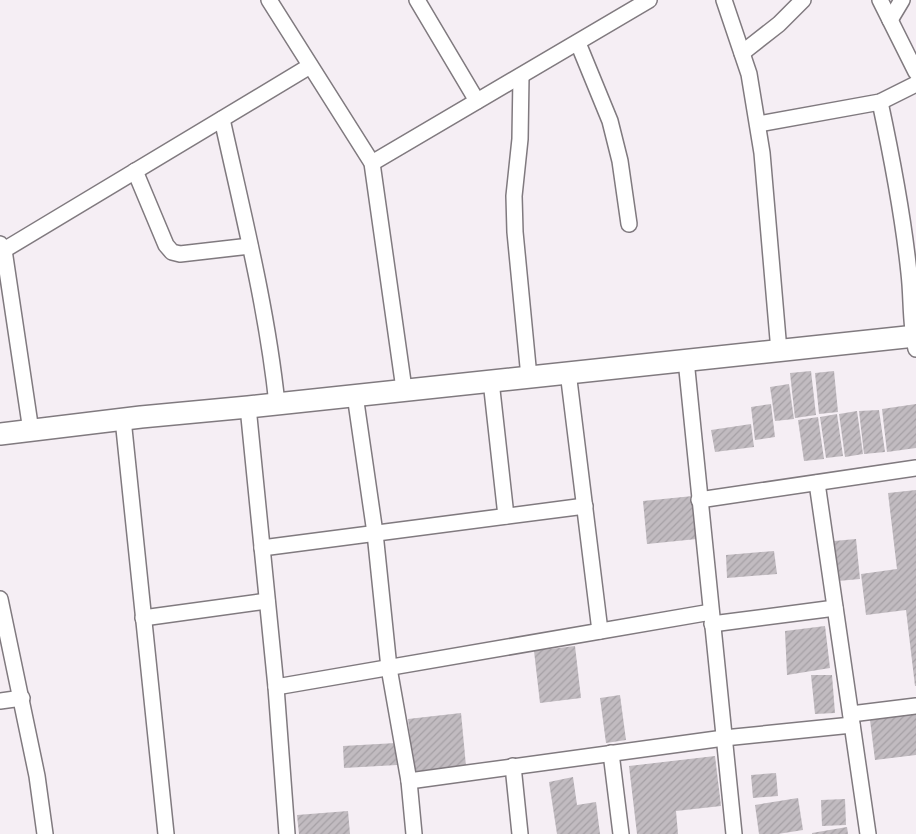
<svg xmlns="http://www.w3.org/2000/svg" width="916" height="834" font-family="Raleway,sans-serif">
<defs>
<pattern id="building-hatch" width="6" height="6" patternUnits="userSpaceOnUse" patternTransform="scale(1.25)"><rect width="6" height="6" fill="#c1bbc0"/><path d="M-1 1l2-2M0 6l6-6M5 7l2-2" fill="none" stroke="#a5a0a5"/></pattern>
</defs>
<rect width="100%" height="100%" fill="#f5eef4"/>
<g fill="url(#building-hatch)">
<path d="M 811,371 L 816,415 L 795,418 L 790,373 Z"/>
<path d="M 834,371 L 838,412 L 819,414 L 815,373 Z"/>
<path d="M 789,384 L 794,419 L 775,421 L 770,387 Z"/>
<path d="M 771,404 L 775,437 L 755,440 L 751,407 Z"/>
<path d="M 916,404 L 916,448 L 887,452 L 882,409 Z"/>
<path d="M 879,410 L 885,452 L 864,454 L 859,411 Z"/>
<path d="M 857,411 L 863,454 L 845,457 L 839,414 Z"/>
<path d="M 837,414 L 843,456 L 826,458 L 820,417 Z"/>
<path d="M 818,417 L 824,459 L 804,461 L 798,420 Z"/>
<path d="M 751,424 L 754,447 L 715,452 L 711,430 Z"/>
<path d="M 916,490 L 916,686 L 915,686 L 906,610 L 866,615 L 861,574 L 897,569 L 888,493 Z"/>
<path d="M 693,496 L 697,539 L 647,544 L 643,501 Z"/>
<path d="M 856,539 L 860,579 L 838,581 L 834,541 Z"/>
<path d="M 774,551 L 777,574 L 727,578 L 726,555 Z"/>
<path d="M 825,626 L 830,668 L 787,675 L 785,631 Z"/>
<path d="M 575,646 L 581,698 L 540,703 L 534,651 Z"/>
<path d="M 811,675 L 832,675 L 835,713 L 815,714 Z"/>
<path d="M 620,695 L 626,740 L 606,743 L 600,698 Z"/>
<path d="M 461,713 L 466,766 L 414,772 L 408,719 Z"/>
<path d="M 916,714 L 916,755 L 875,760 L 870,720 Z"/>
<path d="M 396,743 L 397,765 L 344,768 L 343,746 Z"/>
<path d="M 715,756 L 721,806 L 676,811 L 678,834 L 637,834 L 629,766 Z"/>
<path d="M 776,773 L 778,796 L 753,798 L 751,775 Z"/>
<path d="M 573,777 L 577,805 L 596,802 L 600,834 L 557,834 L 549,782 Z"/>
<path d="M 798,798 L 803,830 L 778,834 L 759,834 L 755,805 Z"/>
<path d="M 845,799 L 846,825 L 822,826 L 821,800 Z"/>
<path d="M 348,811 L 350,834 L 299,834 L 297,815 Z"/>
<path d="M 847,827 L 848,834 L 812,834 L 812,833 Z"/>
</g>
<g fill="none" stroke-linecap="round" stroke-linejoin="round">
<g stroke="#807a7f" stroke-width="18">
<g id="street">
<path d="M 269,0 L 372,163 L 404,389"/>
<path d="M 417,0 L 477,101"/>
<path d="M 724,0 L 749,74 L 762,153 L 779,351"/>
<path d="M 880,0 L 916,72"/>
<path d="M 890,20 L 902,0"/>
<path d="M 578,43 L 610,121 L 620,161 L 629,224"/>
<path d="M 742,53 L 779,24 L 803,0"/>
<path d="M 521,76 L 520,139 L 514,196 L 515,232 L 529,377"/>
<path d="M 880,102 C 892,158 903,215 909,273 C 912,298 910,324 916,349"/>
<path d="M 222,119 C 243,214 267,308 277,404"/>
<path d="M 758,124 L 880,102 L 916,84"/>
<path d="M 372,163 L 649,0"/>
<path d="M 135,171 L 166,245 L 172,252 L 180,254 L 250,246"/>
<path d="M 0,244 L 4,250 L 31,431"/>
<path d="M 4,250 L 310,66"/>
<path d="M 686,360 L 734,834"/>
<path d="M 568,372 L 600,631"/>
<path d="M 491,381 L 506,516"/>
<path d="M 355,395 L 375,533 L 389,668 L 409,781 L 414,834"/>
<path d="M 248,407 L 276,687 L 287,834"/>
<path d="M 123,419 L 166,834"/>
<path d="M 817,483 L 868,834"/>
<path d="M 699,500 L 916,468"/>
<path d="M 262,548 L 585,506"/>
<path d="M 0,599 L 37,776 L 45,834"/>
<path d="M 143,618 L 267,601"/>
<path d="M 712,624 L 835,608"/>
<path d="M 276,687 L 711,612"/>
<path d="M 0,701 L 22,698"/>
<path d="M 851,714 L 916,706"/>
<path d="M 611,753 L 621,834"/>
<path d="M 513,766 L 520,834"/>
<path d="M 409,781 L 724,738 L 852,725"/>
</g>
</g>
<g stroke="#807a7f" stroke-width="24">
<path id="secondary" d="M 0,434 L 141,417 L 248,407 L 916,336"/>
</g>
<use href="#street" stroke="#fff" stroke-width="15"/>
<use href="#secondary" stroke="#fff" stroke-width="21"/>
</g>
</svg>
